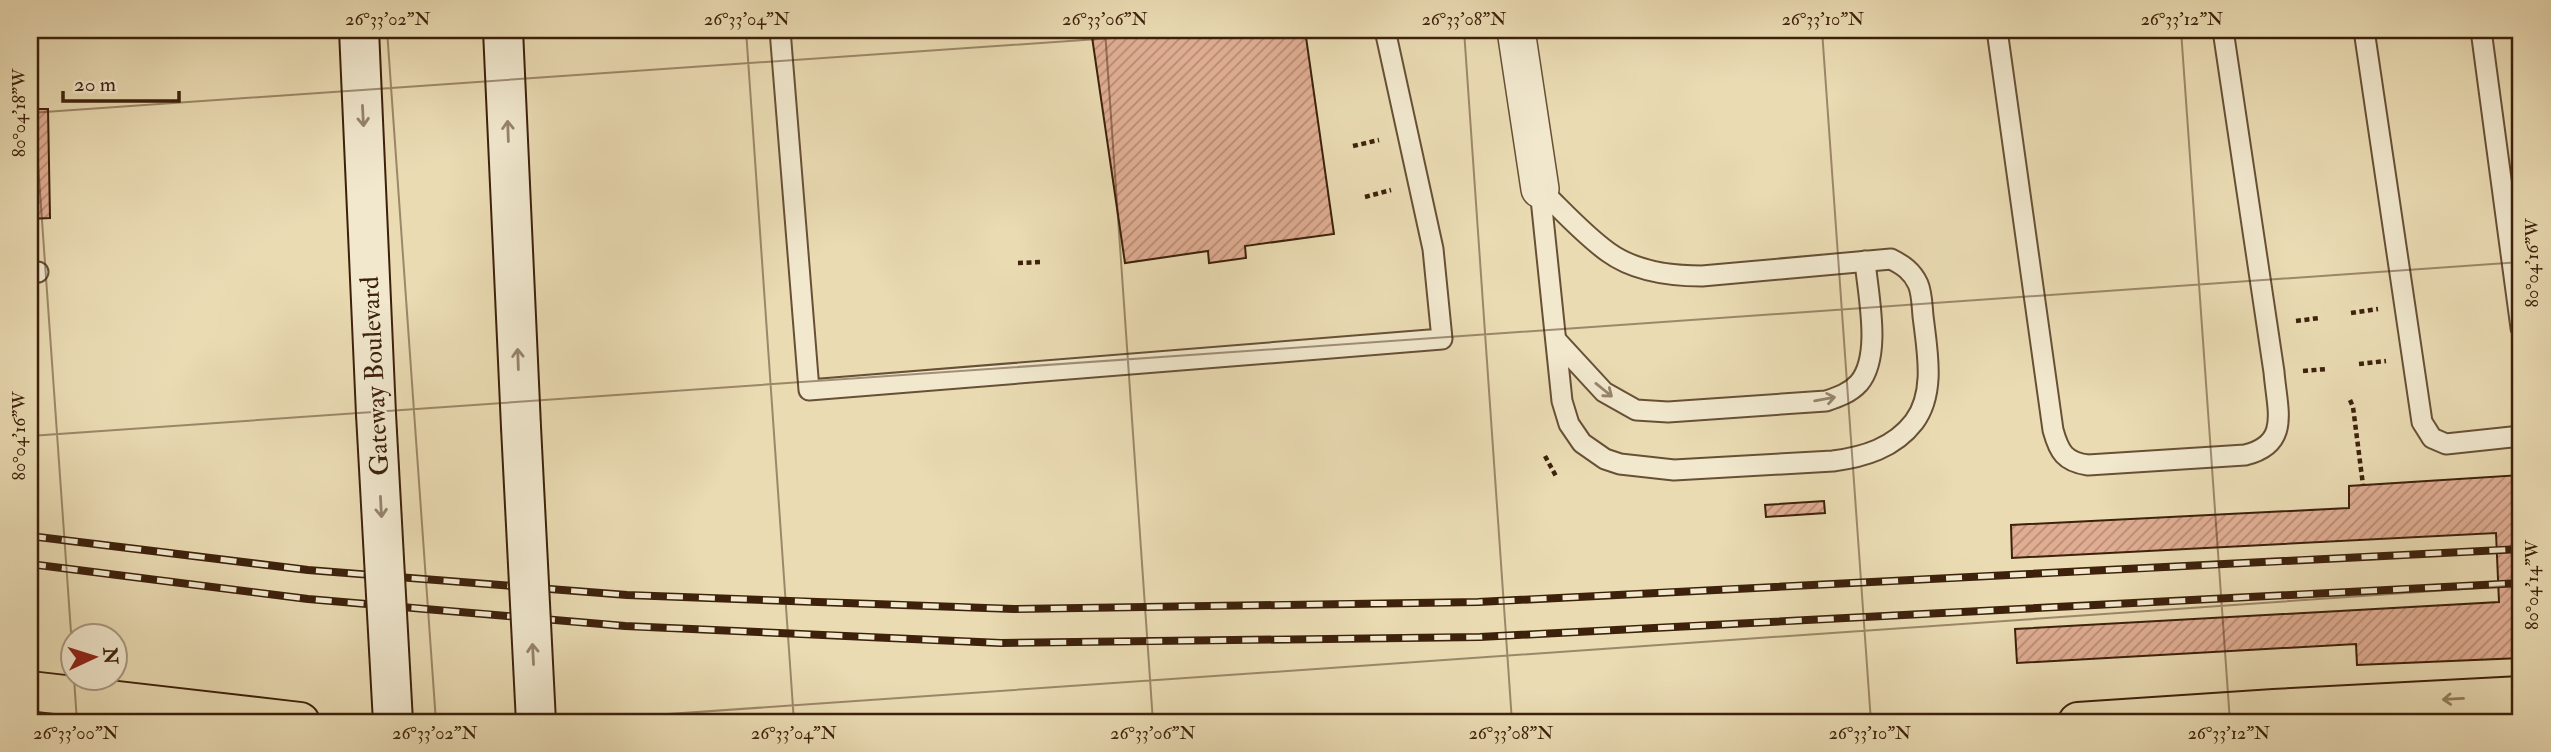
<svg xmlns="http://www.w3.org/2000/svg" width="2551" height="752" font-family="'IM FELL Double Pica',serif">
<defs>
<pattern id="building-hatch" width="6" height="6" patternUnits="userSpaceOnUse" patternTransform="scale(1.75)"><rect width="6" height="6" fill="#e0ad92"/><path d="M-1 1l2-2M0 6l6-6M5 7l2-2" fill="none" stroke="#b78c75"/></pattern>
</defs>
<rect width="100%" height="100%" fill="#eadbb3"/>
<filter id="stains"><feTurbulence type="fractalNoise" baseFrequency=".00286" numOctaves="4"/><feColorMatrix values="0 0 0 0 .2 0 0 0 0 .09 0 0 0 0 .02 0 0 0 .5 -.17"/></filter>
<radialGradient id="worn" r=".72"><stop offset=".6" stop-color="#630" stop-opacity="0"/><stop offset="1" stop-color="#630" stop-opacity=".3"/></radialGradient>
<g fill="url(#building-hatch)" stroke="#3d210b" stroke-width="2">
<path d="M 1091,30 L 1305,30 L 1334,234 L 1245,246 L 1246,258 L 1209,263 L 1208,251 L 1125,263 Z"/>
<path d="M 30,109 L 48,109 L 50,218 L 30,219 Z"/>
<path d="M 2521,475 L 2521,658 L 2357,665 L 2356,644 L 2017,663 L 2015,629 L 2499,602 L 2496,533 L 2012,558 L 2011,525 L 2349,508 L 2349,486 Z"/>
<path d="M 1824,501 L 1825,513 L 1766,517 L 1765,505 Z"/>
</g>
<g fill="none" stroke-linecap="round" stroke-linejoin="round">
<g stroke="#685035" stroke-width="23">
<g id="service">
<path d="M 780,30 L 809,390 L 1442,339 L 1433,249 L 1385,30"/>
<path d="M 1997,30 L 2053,430 C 2059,452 2065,462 2088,465 L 2245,455 C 2291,444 2277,410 2274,372 L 2223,30"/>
<path d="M 2364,30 L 2422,422 L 2432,438 L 2446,444 L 2521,436"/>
<path d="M 2481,30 L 2521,328"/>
<path d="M 1540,189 C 1562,210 1583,234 1608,252 C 1634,271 1671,276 1702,276 L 1891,259 C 1903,265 1912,271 1918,284 C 1922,293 1922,306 1923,316 C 1927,350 1936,393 1914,422 C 1894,448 1864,457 1833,461 L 1674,470 L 1620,464 L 1605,459 L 1582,443 L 1569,424 L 1562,401 Z"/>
<path d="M 30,272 L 38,272"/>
<path d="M 1557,341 L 1604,392 L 1636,410 L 1668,412 L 1826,401 C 1838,397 1850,393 1859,383 C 1882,356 1868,295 1865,261"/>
</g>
</g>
<g stroke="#685035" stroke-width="40">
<path id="minor" d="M 1516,30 L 1540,189"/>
</g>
<g stroke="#3d210b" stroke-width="42">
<g id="secondary">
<path d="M 359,30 L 376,414"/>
<path d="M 503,30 L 521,427"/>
</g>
</g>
<g stroke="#3d210b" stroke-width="42">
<g id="motorway">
<path d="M 30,691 L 300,722"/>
<path d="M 2078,722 L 2274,709 L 2521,696"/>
</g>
</g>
<g stroke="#3d210b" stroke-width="4.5" stroke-dasharray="5 3.5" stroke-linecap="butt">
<path d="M 1353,146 L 1379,140"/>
<path d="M 1365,197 L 1391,190"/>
<path d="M 1018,263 L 1042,262"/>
<path d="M 2351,313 L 2378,309"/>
<path d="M 2296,321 L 2319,318"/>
<path d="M 2359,364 L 2386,361"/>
<path d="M 2303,371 L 2327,369"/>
<path d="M 2350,400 L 2353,407 L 2363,485"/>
<path d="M 1545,456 L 1557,478"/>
</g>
<use href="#service" stroke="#f1e8ce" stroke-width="19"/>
<use href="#minor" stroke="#f1e8ce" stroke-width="37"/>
<use href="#secondary" stroke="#f1e8ce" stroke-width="38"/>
<use href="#motorway" stroke="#eadbb3" stroke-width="38"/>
<g stroke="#3d210b" stroke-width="8">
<g id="rail">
<path d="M 30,536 L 308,570 L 627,595 L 1014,609 L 1478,602 L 2521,549"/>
<path d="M 30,564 L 308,599 L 625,626 L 1001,643 L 1480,637 L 2521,583"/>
</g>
</g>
<use href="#rail" stroke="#f1e8ce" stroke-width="5" stroke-dasharray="16" stroke-linecap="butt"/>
<g stroke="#3d210b" stroke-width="42" stroke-linecap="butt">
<g id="secondary-bridge">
<path d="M 376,414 L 393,722"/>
<path d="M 521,427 L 536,722"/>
</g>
</g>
<use href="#secondary-bridge" stroke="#f1e8ce" stroke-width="38"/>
</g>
<defs><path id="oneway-shaft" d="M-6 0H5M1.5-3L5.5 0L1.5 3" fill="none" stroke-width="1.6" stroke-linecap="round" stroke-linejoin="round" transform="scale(1.75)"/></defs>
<g stroke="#97846c">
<use href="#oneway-shaft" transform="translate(363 116) rotate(87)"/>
<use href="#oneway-shaft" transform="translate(508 131) rotate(-92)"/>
<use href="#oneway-shaft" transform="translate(518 359) rotate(-92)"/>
<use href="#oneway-shaft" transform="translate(1604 390) rotate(39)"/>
<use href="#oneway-shaft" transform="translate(1825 399) rotate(-10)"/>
<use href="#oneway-shaft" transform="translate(381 507) rotate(87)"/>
<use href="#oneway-shaft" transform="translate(533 654) rotate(-93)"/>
</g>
<use stroke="#947e5f" href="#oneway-shaft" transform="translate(2453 699) rotate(177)"/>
<path fill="none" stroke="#3d210b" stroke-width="2" stroke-opacity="0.45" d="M 387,30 L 436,722M 746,30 L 794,722M 1105,30 L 1153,722M 1464,30 L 1512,722M 1822,30 L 1871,722M 2181,30 L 2230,722M 30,50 L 74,675M 30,113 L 1227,30M 30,436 L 2521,262M 74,678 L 77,722M 554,722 L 2521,585"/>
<g text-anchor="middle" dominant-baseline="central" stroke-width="5" stroke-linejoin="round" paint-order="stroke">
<g font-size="26" fill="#3d210b" stroke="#f1e8ce">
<text transform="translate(375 376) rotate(-93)">Gateway Boulevard</text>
</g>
</g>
<rect width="2551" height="752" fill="none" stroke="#eadbb3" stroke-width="77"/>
<g transform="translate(94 657) rotate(86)"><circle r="33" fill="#f1e8ce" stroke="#a99880" stroke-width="2"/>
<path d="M0-5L12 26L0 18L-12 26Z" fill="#8f2418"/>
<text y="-10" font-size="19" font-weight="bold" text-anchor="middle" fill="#3d210b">N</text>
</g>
<path d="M63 91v10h116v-10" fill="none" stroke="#3d210b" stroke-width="3.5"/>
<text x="74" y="91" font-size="21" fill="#3d210b" stroke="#f1e8ce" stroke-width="5" paint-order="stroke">20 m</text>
<rect x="38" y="38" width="2474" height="676" fill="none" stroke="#3d210b" stroke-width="2.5"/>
<g font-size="18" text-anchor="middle" fill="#3d210b">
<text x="388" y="25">26°33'02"N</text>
<text x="747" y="25">26°33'04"N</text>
<text x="1105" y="25">26°33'06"N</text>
<text x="1464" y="25">26°33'08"N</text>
<text x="1823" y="25">26°33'10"N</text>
<text x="2182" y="25">26°33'12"N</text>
<text transform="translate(19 113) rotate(-90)" y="6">80°04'18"W</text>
<text transform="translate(2532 263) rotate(-90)" y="6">80°04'16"W</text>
<text transform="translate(19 436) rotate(-90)" y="6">80°04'16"W</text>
<text transform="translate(2532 585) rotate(-90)" y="6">80°04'14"W</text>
<text x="76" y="739">26°33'00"N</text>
<text x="435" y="739">26°33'02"N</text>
<text x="794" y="739">26°33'04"N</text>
<text x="1153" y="739">26°33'06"N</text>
<text x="1511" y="739">26°33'08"N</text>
<text x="1870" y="739">26°33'10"N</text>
<text x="2229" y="739">26°33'12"N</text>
</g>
<rect width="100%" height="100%" filter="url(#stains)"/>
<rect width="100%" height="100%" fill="url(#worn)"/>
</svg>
